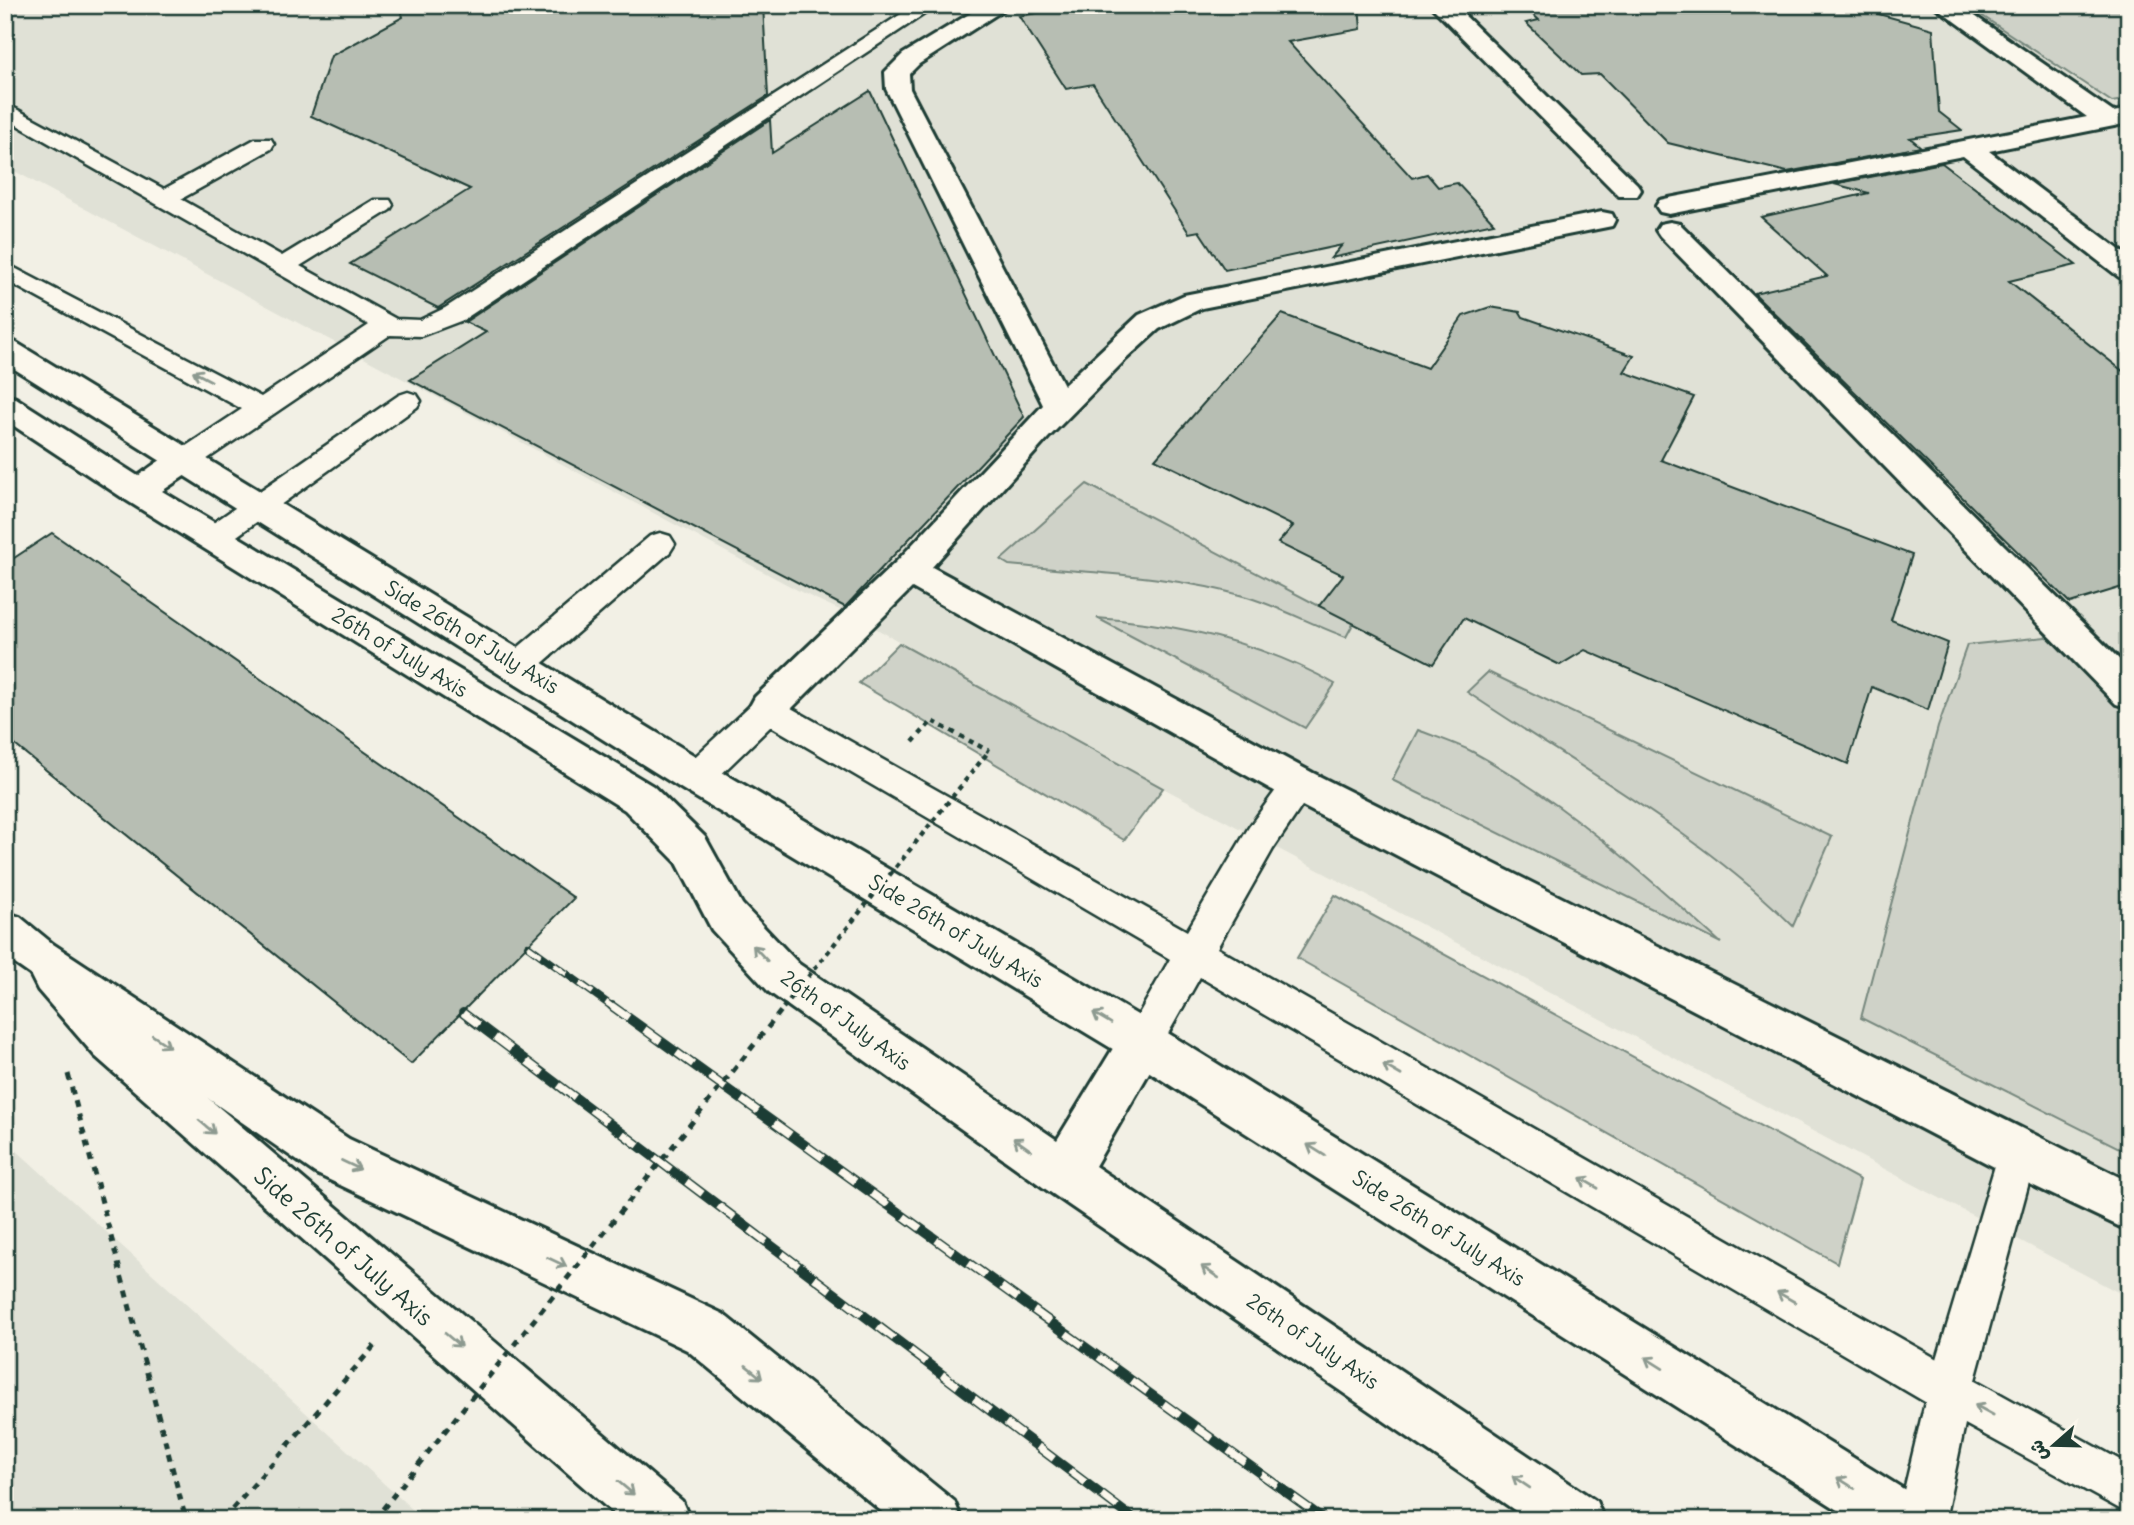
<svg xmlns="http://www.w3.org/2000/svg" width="2134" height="1525" font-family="Delius,'Playpen Sans Arabic',sans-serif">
<rect width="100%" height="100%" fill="#f2f0e5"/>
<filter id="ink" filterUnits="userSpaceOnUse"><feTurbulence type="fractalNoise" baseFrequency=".0143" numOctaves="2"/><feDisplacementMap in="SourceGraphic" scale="14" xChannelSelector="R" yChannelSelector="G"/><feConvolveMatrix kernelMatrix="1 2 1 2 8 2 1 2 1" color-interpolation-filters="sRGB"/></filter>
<g filter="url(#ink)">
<g fill="#e0e1d6">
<path d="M 5,5 L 2129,5 L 2129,1298 L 1163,788 L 857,618 L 803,593 L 5,166 Z"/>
<path d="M 5,1140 L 424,1520 L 5,1520 Z"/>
</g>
<g fill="#cfd2c8" stroke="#77887e" stroke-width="2">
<path d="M 1966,5 L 2129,5 L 2129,99 L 2112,102 Z"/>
<path d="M 1087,484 L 1319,606 L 1359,613 L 1346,637 C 1313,625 1280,607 1247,597 C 1169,574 1089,573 1009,565 L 1001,560 Z"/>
<path d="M 1097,618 C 1180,624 1263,643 1335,684 L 1305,728 Z"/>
<path d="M 2055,636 L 2129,712 L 2129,1153 L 1861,1018 L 1938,727 L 1967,645 Z"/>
<path d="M 899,643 L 1163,788 L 1124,840 L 859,683 Z"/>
<path d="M 1488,672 L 1832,837 L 1793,926 C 1697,831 1578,767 1467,692 Z"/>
<path d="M 1418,730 C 1436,737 1456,743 1473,752 C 1564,802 1644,873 1721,943 L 1392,780 Z"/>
<path d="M 1335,895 L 1860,1180 L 1837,1263 L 1297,958 Z"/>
</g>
<g fill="#b7beb3" stroke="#1f3d34" stroke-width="2">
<path d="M 400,5 L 763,5 L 768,96 L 438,308 L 350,264 L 470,189 L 311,116 L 331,56 L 403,17 Z"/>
<path d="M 1086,5 L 1359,5 L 1361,29 L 1288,42 L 1412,178 L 1427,174 L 1438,187 L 1457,183 L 1494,223 L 1331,258 L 1342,245 L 1225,270 L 1199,231 L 1189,233 L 1093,84 L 1066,89 L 1019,16 Z"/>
<path d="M 1522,5 L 1846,5 L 1933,29 L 1939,112 L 1962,130 L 1910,138 L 1921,147 L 1787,172 L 1668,143 L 1600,74 L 1581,75 L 1526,23 L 1539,20 Z"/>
<path d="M 870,91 L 1024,417 L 845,607 L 410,380 L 486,332 L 465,322 L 770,120 L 772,153 Z"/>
<path d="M 1942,163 L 2076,265 L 2009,281 L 2129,376 L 2129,585 L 2070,603 L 1754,293 L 1827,276 L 1761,217 L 1869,193 L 1834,184 Z"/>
<path d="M 1490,307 L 1520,312 L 1523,317 L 1634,356 L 1624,372 L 1694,397 L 1661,460 L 1912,555 L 1891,620 L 1948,643 L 1928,710 L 1872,687 L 1848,764 L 1585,650 L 1560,665 L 1464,618 L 1433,664 L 1319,606 L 1343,575 L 1278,543 L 1293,526 L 1155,459 L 1282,314 L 1427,368 L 1463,316 Z"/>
<path d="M 52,533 L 574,898 L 411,1064 L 5,737 L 5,564 Z"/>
</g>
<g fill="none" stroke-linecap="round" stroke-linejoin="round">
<g stroke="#1f3d34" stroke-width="5">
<g id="lane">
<path d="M 915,5 L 938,5 L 463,320 L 421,336 L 390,335 L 194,468 L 184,471 L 174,468 L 170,461 L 174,454 L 242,409 L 5,280 L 5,263 L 261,397 L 369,325 L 5,118 L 5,103 L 164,189 L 255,139 L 271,139 L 274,144 L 271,149 L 181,199 L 282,256 L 374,200 L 390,200 L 393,205 L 390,210 L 300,266 L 396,319 L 420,320 L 445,308 Z"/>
<path d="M 408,392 L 417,395 L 421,401 L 417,407 L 223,546 L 213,549 L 203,546 L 198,538 L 203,530 L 399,395 Z"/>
<path d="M 660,533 L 670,536 L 675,544 L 670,552 L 530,674 L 519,677 L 508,674 L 503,665 L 508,656 L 650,536 Z"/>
<path d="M 768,695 L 1187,931 L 1249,827 L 1287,775 L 1299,771 L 1311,775 L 1316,785 L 1273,849 L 1217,948 L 1937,1359 L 2003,1139 L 2017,1133 L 2031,1139 L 2037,1153 L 1975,1380 L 2129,1465 L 2129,1514 L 1965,1424 L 1945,1520 L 1897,1520 L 1925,1402 L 1200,977 L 1156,1055 L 1142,1061 L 1128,1055 L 1123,1042 L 1170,959 L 771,726 L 708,787 L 696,791 L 684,787 L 679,777 L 684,767 L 757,699 Z"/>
</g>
</g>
<g stroke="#1f3d34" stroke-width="6">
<g id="street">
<path d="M 984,5 L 1011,5 L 919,64 L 909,74 L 910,89 L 1064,385 L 1139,315 L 1184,295 L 1602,212 L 1612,214 L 1615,220 L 1612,226 L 1202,308 L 1159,329 L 1126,359 L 1048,438 L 932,567 L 1313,773 L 2129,1182 L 2129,1231 L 2000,1170 L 1285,797 L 912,588 L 781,719 L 768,723 L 755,719 L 749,708 L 755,697 L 897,561 L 1043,405 L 886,89 L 885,72 L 903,54 Z"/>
<path d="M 1430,5 L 1454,5 L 1637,184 L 1641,190 L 1637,196 L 1619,196 Z"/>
<path d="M 1933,5 L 1959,5 L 2113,112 L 2129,109 L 2129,123 L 1989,151 L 2129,257 L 2129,279 L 2119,277 L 1963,156 L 1669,214 L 1660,212 L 1656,206 L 1660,200 L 1669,198 L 2087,117 Z"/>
<path d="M 1670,222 L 1680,224 L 2129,669 L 2129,708 L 2116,704 L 1660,236 L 1656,230 L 1660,224 Z"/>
</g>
</g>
<g stroke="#1f3d34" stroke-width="6">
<g id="secondary">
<path d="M 5,339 L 15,342 L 710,765 L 1158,1027 L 1923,1501 L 1931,1520 L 1854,1520 L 1126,1057 L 682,789 L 5,363 Z"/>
<path d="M 53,956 L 68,962 L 127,1026 L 208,1098 L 682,1501 L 690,1520 L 621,1520 L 95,1056 L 38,990 L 31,976 L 38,962 Z"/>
</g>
</g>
<g stroke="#1f3d34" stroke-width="6">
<g id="highway">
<path d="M 5,395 L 16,398 L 138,476 C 156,464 173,447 195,453 L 200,461 L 195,469 L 162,491 L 653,786 L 705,837 L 742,904 L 799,964 L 1057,1140 L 1126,1027 L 1142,1020 L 1158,1027 L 1164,1042 L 1158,1057 L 1095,1166 L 1596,1501 L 1604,1520 L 1529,1520 L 1047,1190 L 769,992 L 712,930 L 677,863 L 625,810 L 126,500 L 5,420 Z"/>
<path d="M 5,912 L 20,917 L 53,944 L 349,1139 L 723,1314 L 954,1501 L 962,1520 L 892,1520 L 687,1350 L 315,1173 L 5,957 Z"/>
</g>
</g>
<path stroke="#1f3d34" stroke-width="4.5" stroke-dasharray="5 5" stroke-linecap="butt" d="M 913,742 L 932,721 L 989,751"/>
<g stroke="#1f3d34" stroke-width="5" stroke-dasharray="7 7" stroke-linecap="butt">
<path d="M 68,1074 L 186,1520"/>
<path d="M 223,1520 L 376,1344"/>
</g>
<use href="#lane" fill="#fbf7ec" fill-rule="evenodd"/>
<use href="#street" fill="#fbf7ec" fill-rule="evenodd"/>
<use href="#secondary" fill="#fbf7ec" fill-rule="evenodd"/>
<use href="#highway" fill="#fbf7ec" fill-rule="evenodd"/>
<g stroke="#1f3d34" stroke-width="6">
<path id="rail-far2" d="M 5,561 L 7,563"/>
</g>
<g stroke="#1f3d34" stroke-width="8">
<path id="rail-far1" d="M 528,946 L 614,1008"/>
</g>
<g stroke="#1f3d34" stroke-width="10">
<g id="rail">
<path d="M 612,1006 L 1325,1520"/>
<path d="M 463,1013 L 1135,1520"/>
</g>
</g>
<use href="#rail-far2" stroke="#fbf7ec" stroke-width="4.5" stroke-dasharray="13" stroke-linecap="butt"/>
<use href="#rail-far1" stroke="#fbf7ec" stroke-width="5" stroke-dasharray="16" stroke-linecap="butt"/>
<use href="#rail" stroke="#fbf7ec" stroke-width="7" stroke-dasharray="20" stroke-linecap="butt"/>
<path stroke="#1f3d34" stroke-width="4.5" stroke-dasharray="5 5" stroke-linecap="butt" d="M 783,1008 L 989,751"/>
<path stroke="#1f3d34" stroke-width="5" stroke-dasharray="7 7" stroke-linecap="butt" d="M 374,1520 L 785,1006"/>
</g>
<defs><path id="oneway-shaft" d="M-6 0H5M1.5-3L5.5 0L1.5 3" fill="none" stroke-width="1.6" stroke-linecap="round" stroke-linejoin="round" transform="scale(1.75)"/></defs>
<g stroke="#8d9a90">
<use href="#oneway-shaft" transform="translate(202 376) rotate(-152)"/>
<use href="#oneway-shaft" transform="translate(760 953) rotate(-133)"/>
<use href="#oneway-shaft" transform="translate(1102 1018) rotate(-149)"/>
<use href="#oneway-shaft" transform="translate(161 1041) rotate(34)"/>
<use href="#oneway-shaft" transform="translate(1392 1070) rotate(-150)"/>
<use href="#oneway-shaft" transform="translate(207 1127) rotate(40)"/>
<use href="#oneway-shaft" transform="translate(1022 1144) rotate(-145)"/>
<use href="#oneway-shaft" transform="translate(1316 1150) rotate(-148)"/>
<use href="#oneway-shaft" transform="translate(351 1165) rotate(25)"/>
<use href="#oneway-shaft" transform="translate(1589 1183) rotate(-150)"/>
<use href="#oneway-shaft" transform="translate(557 1262) rotate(25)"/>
<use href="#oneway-shaft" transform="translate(1210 1272) rotate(-146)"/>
<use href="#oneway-shaft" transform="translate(1786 1297) rotate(-150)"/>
<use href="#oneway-shaft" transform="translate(453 1340) rotate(40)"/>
<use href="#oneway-shaft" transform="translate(1654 1363) rotate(-148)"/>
<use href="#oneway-shaft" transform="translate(754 1372) rotate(39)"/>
<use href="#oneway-shaft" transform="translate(1984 1410) rotate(-151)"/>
<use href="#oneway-shaft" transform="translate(1521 1482) rotate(-146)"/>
<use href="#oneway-shaft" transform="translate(1846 1483) rotate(-148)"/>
<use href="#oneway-shaft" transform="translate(626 1488) rotate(40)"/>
</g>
</g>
<g text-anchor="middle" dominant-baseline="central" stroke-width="7" stroke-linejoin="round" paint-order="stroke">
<g font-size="21" fill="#1f3d34" stroke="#fbf7ec">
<text transform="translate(472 637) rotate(31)">Side 26th of July Axis</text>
<text transform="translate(400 652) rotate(31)">26th of July Axis</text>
<text transform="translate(956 931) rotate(31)">Side 26th of July Axis</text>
<text transform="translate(846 1020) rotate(36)">26th of July Axis</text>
<text transform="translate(1439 1228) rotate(32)">Side 26th of July Axis</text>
<text transform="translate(1313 1341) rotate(34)">26th of July Axis</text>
</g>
<g font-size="24" fill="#1f3d34" stroke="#fbf7ec">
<text transform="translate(344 1246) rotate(41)">Side 26th of July Axis</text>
</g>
</g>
<rect width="2134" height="1525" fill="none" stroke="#fbf7ec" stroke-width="28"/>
<rect x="14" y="14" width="2106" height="1497" fill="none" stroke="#1f3d34" stroke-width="2.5" filter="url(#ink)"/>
<g transform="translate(2054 1445) rotate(250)" stroke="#fbf7ec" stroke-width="5" paint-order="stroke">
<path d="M0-5L12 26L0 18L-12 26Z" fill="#1f3d34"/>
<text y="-10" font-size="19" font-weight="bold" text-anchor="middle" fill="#1f3d34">ش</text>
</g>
</svg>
